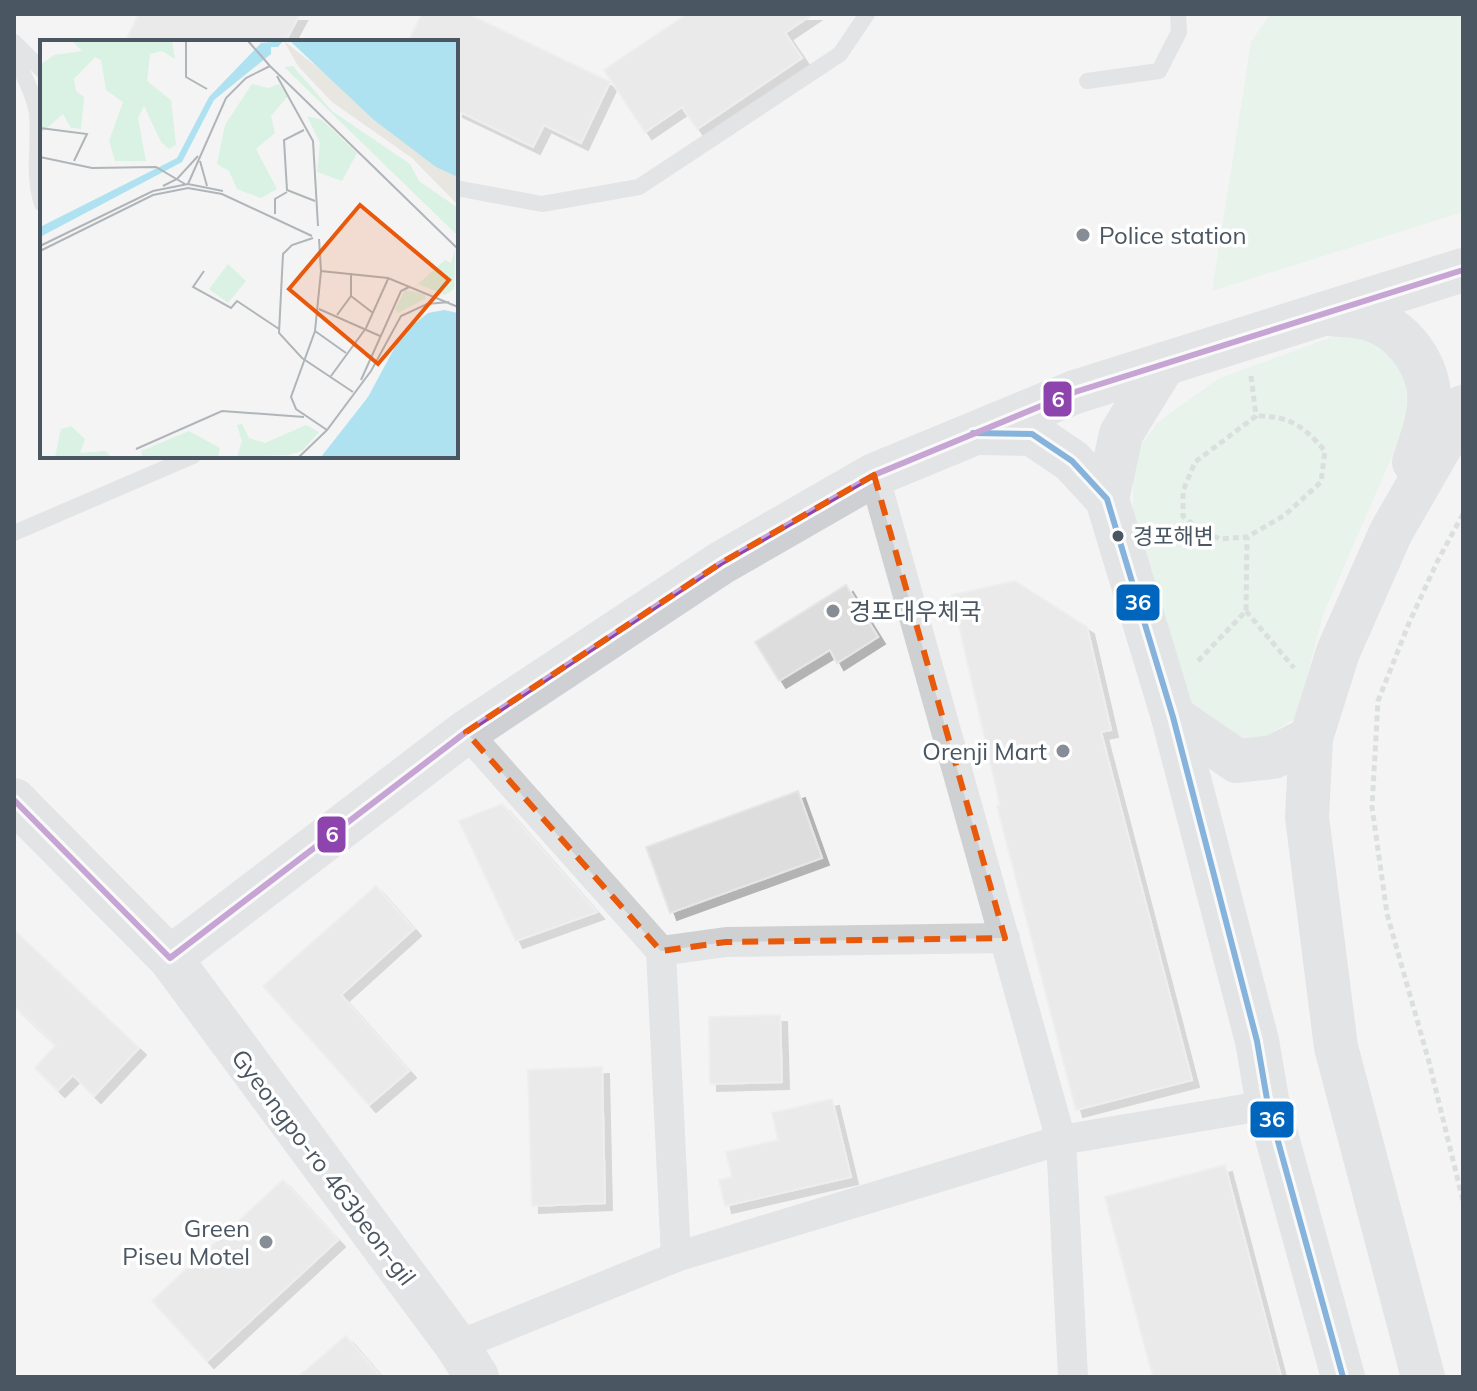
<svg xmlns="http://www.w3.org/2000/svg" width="1477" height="1391" font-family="Mulish,'Noto Sans KR',sans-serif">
<defs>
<filter id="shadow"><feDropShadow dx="7" dy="7" stdDeviation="0" flood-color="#0004"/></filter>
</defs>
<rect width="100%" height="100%" fill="#f4f4f4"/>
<g fill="#d9f2e3">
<path d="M 1270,14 L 1463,14 L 1463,212 L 1212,291 L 1251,42 Z"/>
<path d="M 1337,335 L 1365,336 L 1388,351 L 1404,378 L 1409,409 L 1393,454 L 1323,615 L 1296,718 L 1260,740 L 1231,740 L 1193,716 L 1133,514 L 1133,456 L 1158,422 L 1218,379 Z"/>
</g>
<g fill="#ddddde" stroke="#e5e6e7" stroke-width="2" filter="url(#shadow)">
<path d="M 139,14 L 300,14 L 285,42 L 125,42 Z"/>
<path d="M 422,14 L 468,14 L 610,82 L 581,143 L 544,125 L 533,147 L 456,110 L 456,42 L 408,42 Z"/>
<path d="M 687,14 L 813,14 L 785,33 L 802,58 L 697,129 L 682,107 L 645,132 L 604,70 Z"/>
<path d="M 1015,581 L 1087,627 L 1111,730 L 1101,732 L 1192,1080 L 1076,1110 L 997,806 L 1000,805 L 952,595 Z"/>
<path d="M 846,585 L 878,637 L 837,663 L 830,650 L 779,681 L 755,642 Z"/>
<path d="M 798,791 L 822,858 L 670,913 L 646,847 Z"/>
<path d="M 502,804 L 597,912 L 516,941 L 459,821 Z"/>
<path d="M 376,886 L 414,929 L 341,995 L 409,1071 L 369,1105 L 263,986 Z"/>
<path d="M 14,930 L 139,1048 L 94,1096 L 73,1075 L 58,1090 L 35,1068 L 56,1045 L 14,1006 Z"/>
<path d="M 780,1015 L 782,1082 L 710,1084 L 709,1017 Z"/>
<path d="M 602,1067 L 605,1203 L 532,1206 L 528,1070 Z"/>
<path d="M 832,1099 L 851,1177 L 725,1206 L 719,1180 L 732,1177 L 726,1152 L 778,1140 L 772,1113 Z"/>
<path d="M 1225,1165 L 1281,1377 L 1153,1377 L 1105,1197 Z"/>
<path d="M 283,1180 L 338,1240 L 207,1361 L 152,1301 Z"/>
<path d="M 346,1336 L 381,1377 L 298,1377 Z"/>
</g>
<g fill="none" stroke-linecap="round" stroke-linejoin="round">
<g stroke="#bcc7c4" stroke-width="5" stroke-dasharray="6 4" stroke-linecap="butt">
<path d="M 1251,376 L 1256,416 L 1195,462 L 1183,491 L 1183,516 L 1198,529 L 1220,539 L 1247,537 L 1285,515 L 1321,482 L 1325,451 C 1303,426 1291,416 1256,416"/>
<path d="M 1463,514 L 1438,560 L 1409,623 L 1378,701 L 1372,807 L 1387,914 L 1429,1062 L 1463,1201"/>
<path d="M 1246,611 L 1294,668"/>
<path d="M 1198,661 L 1246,611 L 1247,537"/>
</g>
<g stroke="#ced0d2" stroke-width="16">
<path d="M 14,42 L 42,70"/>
<path d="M 14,54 C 21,72 35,94 37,114 C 40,144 32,174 42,204"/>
<path d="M 1087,81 L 1159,71 L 1179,32 L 1178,14"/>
<path d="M 456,188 L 542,204 L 639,187 L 840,54 L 867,14"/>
<path d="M 14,533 L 193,456"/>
</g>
<g stroke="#ced0d2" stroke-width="30">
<path d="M 874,475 L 1061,1140 L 1073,1377"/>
<path d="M 466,732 L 661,951 L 676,1257"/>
<path d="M 661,951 L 726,942 L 1005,938"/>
<path d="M 457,1346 L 676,1257 L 1061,1140 L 1268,1105"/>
</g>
<g stroke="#ced0d4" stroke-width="44">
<path d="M 1330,314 C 1340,315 1351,315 1361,317 C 1402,324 1433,367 1429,408 C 1427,426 1420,444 1414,462"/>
<path d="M 980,433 L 1032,434 L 1072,461 L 1107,499 L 1173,717 L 1257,1041 L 1268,1105 L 1343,1377"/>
<path d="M 1107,499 L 1121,434 L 1164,364"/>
<path d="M 1173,717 L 1237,761 L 1273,757 L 1311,738"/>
<path d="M 14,800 L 170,958 L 466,732 L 721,563 L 874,475 L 1075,392 L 1463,270"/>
<path d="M 170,958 L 457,1346 L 477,1377"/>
<path d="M 1423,1377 L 1336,1047 L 1307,817 L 1311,738 L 1338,652 L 1391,532 L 1463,407"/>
</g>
<g stroke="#fff" stroke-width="12">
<path id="bus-1" d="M 973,433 L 1032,434 L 1072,461 L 1107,499 L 1173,717 L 1257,1041 L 1268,1105 L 1343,1377"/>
</g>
<g stroke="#fff" stroke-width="12">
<path id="bus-2" d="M 14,800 L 170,958 L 466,732 L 721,563 L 874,475 L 1075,392 L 1463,270"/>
</g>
<use href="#bus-1" stroke="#0065bd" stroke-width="6"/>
<use href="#bus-2" stroke="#8e44ad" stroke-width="6"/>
</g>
<path d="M0 0H1477V1391H0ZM 874,475 L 1005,938 L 726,942 L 661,951 L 466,732 L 721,563 Z" fill="#f4f4f4" fill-opacity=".55" fill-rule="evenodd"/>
<path fill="none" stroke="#e8590c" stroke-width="6" stroke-dasharray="16 10" stroke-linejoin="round" d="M 874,475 L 1005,938 L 726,942 L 661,951 L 466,732 L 721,563 Z"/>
<g fill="#868d94" stroke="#fff" stroke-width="3">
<circle cx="1083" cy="235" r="8"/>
<circle cx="833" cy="611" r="8"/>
<circle cx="1063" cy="751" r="8"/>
<circle cx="266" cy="1242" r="8"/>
</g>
<circle fill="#4a5661" stroke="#fff" stroke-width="3" cx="1118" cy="536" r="7"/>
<g text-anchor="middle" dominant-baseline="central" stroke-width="7" stroke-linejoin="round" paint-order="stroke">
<g font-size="22" fill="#4a5661" stroke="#fff" text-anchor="start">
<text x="1133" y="536">경포해변</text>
</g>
<g font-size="24" fill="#4a5661" stroke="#fff" text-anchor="start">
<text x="1099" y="235">Police station</text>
<text x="849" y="611">경포대우체국</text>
<text x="1047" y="751" text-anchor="end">Orenji Mart</text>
<text x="250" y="1228" text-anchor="end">Green<tspan x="250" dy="28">Piseu Motel</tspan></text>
</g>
<g font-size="24" fill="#4a5661" stroke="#fff">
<text transform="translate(324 1167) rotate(53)">Gyeongpo-ro 463beon-gil</text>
</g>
</g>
<g transform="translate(40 40)">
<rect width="418" height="418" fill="#f4f4f4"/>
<path d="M 32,1 L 132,1 L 135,19 L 122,11 L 110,14 L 107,41 L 131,60 L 136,105 L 129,109 L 121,102 L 104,66 L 98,78 L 106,121 L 75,121 L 69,101 L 83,62 L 66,50 L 61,20 L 55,17 L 34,39 L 36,51 L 44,57 L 41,89 L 31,88 L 23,74 L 0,94 L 0,25 L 14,15 L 42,11 ZM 253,26 L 292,71 L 370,124 L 379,141 L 418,168 L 418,196 L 244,27 ZM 212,44 L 228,48 L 239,44 L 248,56 L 231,76 L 235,93 L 216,109 L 237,149 L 221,158 L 197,149 L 189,131 L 177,124 L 185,85 ZM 267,76 L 282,80 L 317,113 L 302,141 L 277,132 L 280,103 ZM 415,210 L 414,249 L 405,255 L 378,244 L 405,220 L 411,223 ZM 188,224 L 206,241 L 188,263 L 169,249 ZM 365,250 L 385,254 L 385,259 L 358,273 L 355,269 ZM 202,384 L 209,398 L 225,403 L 266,385 L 279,392 L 262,411 L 249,415 L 197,417 L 202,401 L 197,385 ZM 31,386 L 45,399 L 40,413 L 66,411 L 71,417 L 15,417 L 21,389 ZM 149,391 L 180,408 L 178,417 L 102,417 L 101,411 Z" fill="#d9f2e3"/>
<path d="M 244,1 L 418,138 L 418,165 L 372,118 L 292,62 L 258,26 Z" fill="#e7e6e1"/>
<path d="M 243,1 L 238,7 L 231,7 L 231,14 L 174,60 L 142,122 L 0,197 L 0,187 L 137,118 L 169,57 L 221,3 ZM 250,1 L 418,1 L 418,137 L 396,127 L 334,80 ZM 404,270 L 418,273 L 418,417 L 281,417 L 328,357 L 362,294 L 388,273 Z" fill="#aee2f0"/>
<path fill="none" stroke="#b0b5b9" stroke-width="2" d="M 146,1 L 146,37 L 167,49M 208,1 L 230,26M 230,26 L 418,209M 237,36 L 273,101 L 278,186M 0,88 L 47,94 L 34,121M 264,90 L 244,100 L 247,150 L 275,161M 0,117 L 52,128 L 116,127 L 145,144M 160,121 L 167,146M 148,144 L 186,58 L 206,38 L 230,26M 123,146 L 137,139 L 158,116M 235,174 L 235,159 L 247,152M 273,198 L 252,205 L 243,214 L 239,293 L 262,318 L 313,352M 279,199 L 281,231 L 348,238 L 418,267M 0,206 L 113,151 L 148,144 L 183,151M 0,211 L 113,155 L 148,148 L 182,154 L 272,196M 164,231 L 153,247 L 191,268 L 197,261 L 239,289M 281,231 L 275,291 L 251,357 L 256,369 L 287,390M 311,256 L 333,273M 279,269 L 340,296M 297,275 L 311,256 L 311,233M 275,291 L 306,313M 291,336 L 326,288 L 348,239M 321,340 L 361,251 L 369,247M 96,409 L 182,371 L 264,377M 259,417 L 287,390 L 331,331 L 361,276 L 387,264 L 409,262"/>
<path fill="#e8590c" fill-opacity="0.15" stroke="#e8590c" stroke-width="4" d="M 320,165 L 409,240 L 338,324 L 249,249 Z"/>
<rect width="418" height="418" fill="none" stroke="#4a5661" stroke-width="4"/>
</g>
<g stroke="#fff" stroke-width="3">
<rect x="1042" y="380" width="31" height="38" rx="8" fill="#8e44ad"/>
<rect x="1115" y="583" width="46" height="39" rx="8" fill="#0065bd"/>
<rect x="316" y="815" width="31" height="39" rx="8" fill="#8e44ad"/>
<rect x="1249" y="1100" width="46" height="39" rx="8" fill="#0065bd"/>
</g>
<g font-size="22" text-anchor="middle" font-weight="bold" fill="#fff">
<text x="1058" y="407">6</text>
<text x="1138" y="610">36</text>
<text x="332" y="842">6</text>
<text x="1272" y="1127">36</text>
</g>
<rect width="1477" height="1391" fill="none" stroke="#4a5661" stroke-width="32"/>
</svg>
